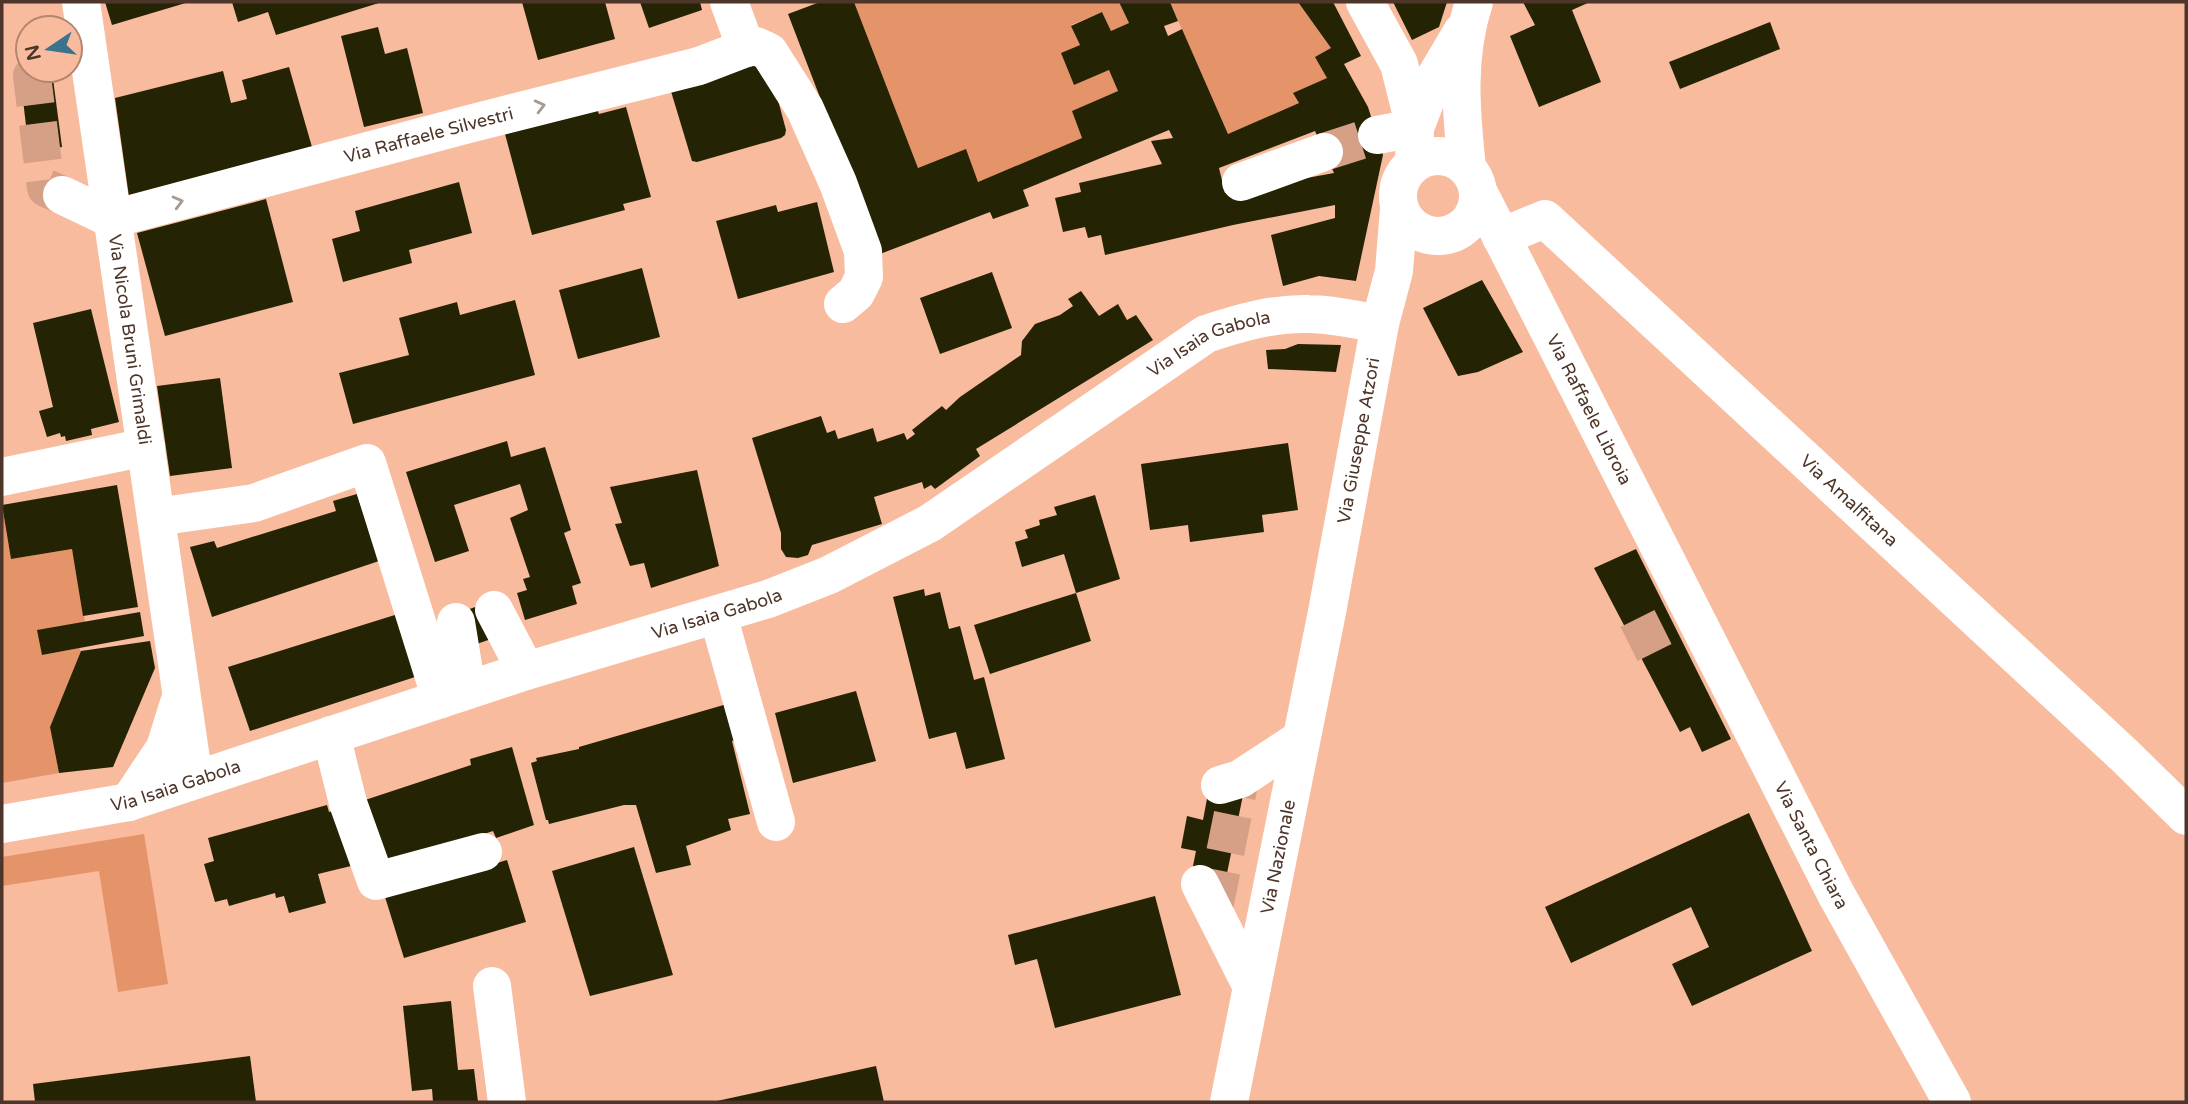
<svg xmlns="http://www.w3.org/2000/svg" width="2188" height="1104" font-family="'Varela Round',sans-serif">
<rect width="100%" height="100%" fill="#f8bb9d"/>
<g fill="#e59369">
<path d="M 854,2 L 1119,2 L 1129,23 L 1111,31 L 1102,12 L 1071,25 L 1080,45 L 1061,53 L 1074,85 L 1109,70 L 1118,91 L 1073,111 L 1082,138 L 978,182 L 965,150 L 918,168 Z"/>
<path d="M 1170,2 L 1298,2 L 1331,48 L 1327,78 L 1294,93 L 1299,103 L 1228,134 Z"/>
<path d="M 2,506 L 11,559 L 72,549 L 85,622 L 42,655 L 79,648 L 81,651 L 50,727 L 59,773 L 2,783 Z"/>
<path d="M 144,834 L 168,984 L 118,992 L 99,871 L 2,886 L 2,857 Z"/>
</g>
<g fill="#242304" fill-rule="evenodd">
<path d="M 105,2 L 189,2 L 112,25 Z"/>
<path d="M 232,2 L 382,2 L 276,35 L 268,12 L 238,22 Z"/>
<path d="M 522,2 L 605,2 L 615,39 L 538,60 Z"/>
<path d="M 640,2 L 700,2 L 702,10 L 649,28 Z"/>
<path d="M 820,2 L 854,2 L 918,168 L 966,149 L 978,182 L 1082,138 L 1072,111 L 1118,91 L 1109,70 L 1074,85 L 1061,53 L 1080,45 L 1071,26 L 1102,12 L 1111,31 L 1129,23 L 1119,2 L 1170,2 L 1178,21 L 1164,26 L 1168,36 L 1182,29 L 1228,134 L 1299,103 L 1293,93 L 1327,78 L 1315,57 L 1331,48 L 1298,2 L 1333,2 L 1361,56 L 1344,64 L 1368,107 L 1383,155 L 1356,281 L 1319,276 L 1283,286 L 1271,235 L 1335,218 L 1335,205 L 1233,225 L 1105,255 L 1101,235 L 1088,238 L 1085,227 L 1063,232 L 1055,198 L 1081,192 L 1079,183 L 1162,164 L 1151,141 L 1173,138 L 1169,130 L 1023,190 L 1029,206 L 993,219 L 990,212 L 880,254 L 788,14 ZM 1315,131 L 1334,173 L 1225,193 L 1219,168 Z"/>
<path d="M 1393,2 L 1447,2 L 1439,27 L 1412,40 Z"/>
<path d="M 1523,2 L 1590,2 L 1572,10 L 1601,82 L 1539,107 L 1510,36 L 1535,25 Z"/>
<path d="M 1770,22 L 1780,49 L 1680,89 L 1669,62 Z"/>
<path d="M 378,27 L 385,54 L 407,48 L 423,113 L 364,127 L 341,36 Z"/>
<path d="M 767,59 L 786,130 L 785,135 L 781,138 L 697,162 L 692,161 L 670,88 Z"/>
<path d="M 289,67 L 312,147 L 129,197 L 115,98 L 223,71 L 231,103 L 247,99 L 242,80 Z"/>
<path d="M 53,79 L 62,147 L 29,151 L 21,83 Z"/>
<path d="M 626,107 L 651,197 L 623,204 L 625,210 L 532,235 L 505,134 L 597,109 L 599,114 Z"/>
<path d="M 459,182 L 472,233 L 409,250 L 412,263 L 343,282 L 332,239 L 360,231 L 355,211 Z"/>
<path d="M 266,199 L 293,302 L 165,336 L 137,233 Z"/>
<path d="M 817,202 L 834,272 L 738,299 L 716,221 L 776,205 L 778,212 Z"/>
<path d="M 642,268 L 660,337 L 578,359 L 559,290 Z"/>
<path d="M 992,272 L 1012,328 L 940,354 L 920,298 Z"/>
<path d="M 1482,280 L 1523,352 L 1478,372 L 1458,376 L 1423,308 Z"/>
<path d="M 1081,291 L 1099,316 L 1118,304 L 1127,320 L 1136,315 L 1153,340 L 976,449 L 980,456 L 935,489 L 931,485 L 924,489 L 922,482 L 874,497 L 882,524 L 812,545 L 808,555 L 798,558 L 786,557 L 781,549 L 781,533 L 752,438 L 821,416 L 827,433 L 835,430 L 838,439 L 873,428 L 877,442 L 904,433 L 907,440 L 915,434 L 912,430 L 942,406 L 946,410 L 960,397 L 1021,355 L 1022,341 L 1035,324 L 1060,315 L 1073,306 L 1068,299 Z"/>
<path d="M 515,300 L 535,375 L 353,424 L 339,373 L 409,355 L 399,318 L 457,302 L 460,315 Z"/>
<path d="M 91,309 L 119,422 L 91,429 L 92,435 L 66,441 L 65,436 L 61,437 L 60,433 L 47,437 L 39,411 L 53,407 L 33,323 Z"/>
<path d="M 1298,344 L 1341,345 L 1336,372 L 1268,369 L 1266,350 L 1285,349 Z"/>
<path d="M 220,378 L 232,468 L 170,476 L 157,386 Z"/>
<path d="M 507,441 L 511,457 L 545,447 L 571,530 L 564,533 L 581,583 L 572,586 L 577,604 L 525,620 L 517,593 L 527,590 L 523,579 L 530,577 L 510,518 L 528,510 L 520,484 L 454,505 L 469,551 L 435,562 L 406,472 Z"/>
<path d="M 1288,443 L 1298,510 L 1262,515 L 1264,532 L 1190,542 L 1188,525 L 1150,530 L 1141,464 Z"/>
<path d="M 697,470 L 719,566 L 651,588 L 644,563 L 630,566 L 615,524 L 622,523 L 610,487 Z"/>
<path d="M 117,485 L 138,607 L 83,616 L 72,549 L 11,559 L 2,505 Z"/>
<path d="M 357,494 L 379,561 L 212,617 L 190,547 L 214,541 L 217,548 L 336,511 L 333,501 Z"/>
<path d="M 1095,495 L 1120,579 L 1076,593 L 1091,641 L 990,674 L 974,625 L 1076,593 L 1064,554 L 1022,567 L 1015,542 L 1028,538 L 1025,530 L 1040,525 L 1039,520 L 1057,515 L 1054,507 Z"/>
<path d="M 1636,549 L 1731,739 L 1702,752 L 1690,727 L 1680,732 L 1594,568 Z"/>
<path d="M 924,589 L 925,596 L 940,592 L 949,629 L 960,626 L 974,680 L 984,677 L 1005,759 L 966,769 L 956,732 L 929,739 L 893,597 Z"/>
<path d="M 484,604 L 494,638 L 468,647 L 458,613 Z"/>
<path d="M 140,612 L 144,636 L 42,655 L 37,630 Z"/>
<path d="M 398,614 L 418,676 L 250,731 L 228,667 Z"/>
<path d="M 150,641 L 155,668 L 113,767 L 59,773 L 50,727 L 81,651 Z"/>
<path d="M 856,691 L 876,761 L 793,783 L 775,713 Z"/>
<path d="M 727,704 L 739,739 L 732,741 L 750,814 L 728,819 L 731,830 L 686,846 L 691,865 L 656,873 L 636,805 L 624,805 L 549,824 L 548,820 L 546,820 L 531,763 L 537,761 L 536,758 L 579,749 L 579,747 Z"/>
<path d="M 512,747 L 534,825 L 496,838 L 493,831 L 376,870 L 353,804 L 471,765 L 470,759 Z"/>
<path d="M 1209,788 L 1243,795 L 1225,883 L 1191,876 L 1196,851 L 1181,848 L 1187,816 L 1203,820 Z"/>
<path d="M 327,805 L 329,812 L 333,811 L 351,866 L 318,874 L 326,903 L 289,913 L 284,896 L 276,898 L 275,893 L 229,906 L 227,899 L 215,902 L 204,864 L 214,861 L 208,838 Z"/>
<path d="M 1749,813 L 1812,951 L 1692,1006 L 1672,964 L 1709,947 L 1691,907 L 1571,963 L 1545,907 Z"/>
<path d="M 634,847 L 673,975 L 590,996 L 552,871 Z"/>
<path d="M 507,860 L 526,922 L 404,958 L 385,897 Z"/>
<path d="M 1155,896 L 1181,995 L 1055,1028 L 1037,959 L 1015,965 L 1008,935 Z"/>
<path d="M 451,1001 L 458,1070 L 474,1069 L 478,1102 L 433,1102 L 432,1089 L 412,1091 L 403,1006 Z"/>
<path d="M 250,1056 L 256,1102 L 35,1102 L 33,1084 Z"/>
<path d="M 876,1066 L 884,1102 L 717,1102 L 717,1101 Z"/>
</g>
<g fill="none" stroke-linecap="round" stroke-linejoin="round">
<g stroke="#d6a086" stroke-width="38" stroke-dasharray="38 19" stroke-linecap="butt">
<path d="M 39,70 L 32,76 L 46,188 L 62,195"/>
<path d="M 1324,152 L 1377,135"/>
<path d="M 1629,644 L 1673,622"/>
<path d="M 1214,908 L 1240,779"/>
</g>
<g stroke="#fff" stroke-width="38">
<path id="s1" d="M 81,2 L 194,780"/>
<path d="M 1365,2 L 1399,64 L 1415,128 L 1377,135"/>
<path d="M 746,48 L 756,46 L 769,52 L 805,109 L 838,183 L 863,251 L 864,277 L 856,293 L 843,304"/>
<path d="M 1241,182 L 1324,152"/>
<path id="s2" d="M 1479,193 L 1836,894 L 1952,1102"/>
<path id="s3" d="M 62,195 L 112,219 L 469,124 L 699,66 L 746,48 L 729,2"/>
<path id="s4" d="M 1501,237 L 1545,219 L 2125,756 L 2186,816"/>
<path d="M 2,477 L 146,447"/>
<path d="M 156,517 L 254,503 L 367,463 L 441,699"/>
<path d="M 494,610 L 526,671"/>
<path d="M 718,615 L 776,822"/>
<path d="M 456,622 L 467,690"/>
<path d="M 331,735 L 348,803 L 376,881 L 483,852"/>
<path d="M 1220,785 L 1240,779 L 1301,739"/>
<path d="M 129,802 L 165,748 L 179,703"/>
<path id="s5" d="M 2,824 L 129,802 L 526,671 L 768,599 L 829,575 L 930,523 L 1206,334 C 1239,323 1273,313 1309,314 C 1332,314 1357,320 1380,324"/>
<path d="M 1200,884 L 1252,987"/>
<path d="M 492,986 L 507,1102"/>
</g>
<g stroke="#fff" stroke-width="38">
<circle cx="1438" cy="196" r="40"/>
<path d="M 1414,164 L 1415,128 L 1433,81 L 1462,32"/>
<path d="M 1467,168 C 1461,111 1456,57 1474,2"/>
<path id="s6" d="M 1229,1102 L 1327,612 L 1380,324 L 1394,271 L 1399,209"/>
</g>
</g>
<defs><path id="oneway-chevron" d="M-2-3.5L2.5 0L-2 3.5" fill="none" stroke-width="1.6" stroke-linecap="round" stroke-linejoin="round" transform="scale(1.75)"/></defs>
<g stroke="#a69a94">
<use href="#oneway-chevron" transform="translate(540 106) rotate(-14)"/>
<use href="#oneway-chevron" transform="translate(178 202) rotate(-15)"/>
</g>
<g text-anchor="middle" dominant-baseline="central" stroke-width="7" stroke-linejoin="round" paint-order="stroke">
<g font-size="18" fill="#4e3529" stroke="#f8bb9d">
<text stroke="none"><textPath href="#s3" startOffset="383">Via Raffaele Silvestri</textPath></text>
<text stroke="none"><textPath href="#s1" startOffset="341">Via Nicola Bruni Grimaldi</textPath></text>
<text stroke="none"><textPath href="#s5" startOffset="1312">Via Isaia Gabola</textPath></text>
<text stroke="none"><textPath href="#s2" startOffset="243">Via Raffaele Libroia</textPath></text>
<text stroke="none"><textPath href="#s6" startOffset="674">Via Giuseppe Atzori</textPath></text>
<text stroke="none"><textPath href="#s4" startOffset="462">Via Amalfitana</textPath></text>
<text stroke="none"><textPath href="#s5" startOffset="746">Via Isaia Gabola</textPath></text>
<text stroke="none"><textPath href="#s5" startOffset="178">Via Isaia Gabola</textPath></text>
<text stroke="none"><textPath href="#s2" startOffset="732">Via Santa Chiara</textPath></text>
<text stroke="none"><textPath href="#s6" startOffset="250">Via Nazionale</textPath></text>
</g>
</g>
<rect width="2188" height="1104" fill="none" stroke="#4e3529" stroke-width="7"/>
<g transform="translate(49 49) rotate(257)"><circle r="33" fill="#f8bb9d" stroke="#b4856f" stroke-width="2"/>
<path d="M0-5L12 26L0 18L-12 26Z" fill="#39738c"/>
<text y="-10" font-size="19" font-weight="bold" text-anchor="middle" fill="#4e3529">N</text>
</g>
</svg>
